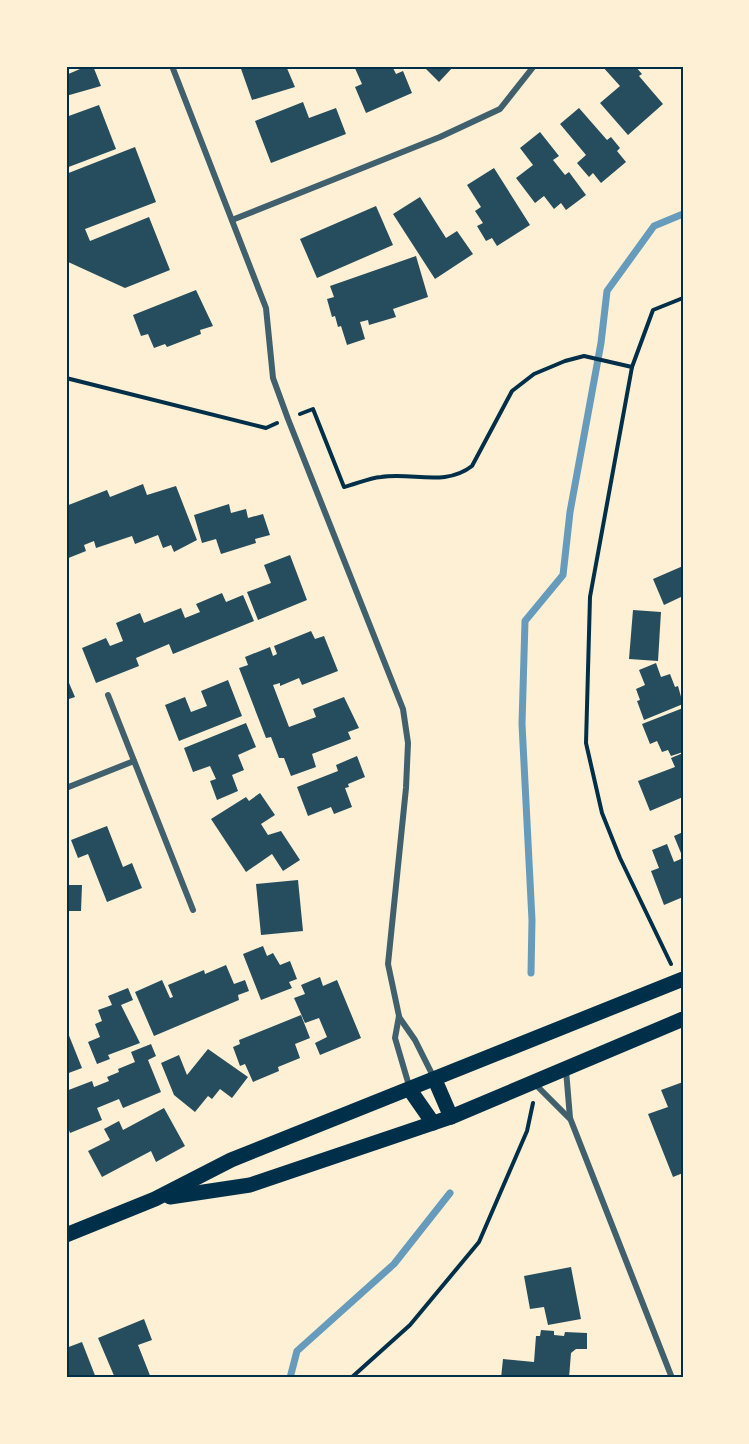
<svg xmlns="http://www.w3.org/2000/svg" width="749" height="1444" font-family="'Titillium Web',sans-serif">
<rect width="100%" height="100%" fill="#fdf0d5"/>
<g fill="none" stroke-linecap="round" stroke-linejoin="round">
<g stroke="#669bbc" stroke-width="7">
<path d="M 531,973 L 532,920 L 522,724 L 525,621 L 563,575 L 570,512 L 601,343 L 607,291 L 654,226 L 683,214"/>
<path d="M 290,1378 L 297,1351 L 394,1264 L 450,1193"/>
</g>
</g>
<g fill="#264d5e">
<path d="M 87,66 L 93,66 L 101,86 L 66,96 L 66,75 Z"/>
<path d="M 240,66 L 286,66 L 295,87 L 252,100 Z"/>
<path d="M 354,66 L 392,66 L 396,74 L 403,71 L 412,93 L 366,113 L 355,87 L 362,84 Z"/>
<path d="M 423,66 L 454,66 L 439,82 Z"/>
<path d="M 602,66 L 635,66 L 642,74 L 639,76 L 663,104 L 628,135 L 600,103 L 620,86 Z"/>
<path d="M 303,102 L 309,118 L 336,108 L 346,134 L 271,163 L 255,121 Z"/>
<path d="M 99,105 L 116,149 L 66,168 L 66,117 Z"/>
<path d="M 579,108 L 607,140 L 611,137 L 620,148 L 617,151 L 626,162 L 601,183 L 593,173 L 589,177 L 577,163 L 586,155 L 560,124 Z"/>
<path d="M 540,132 L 559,156 L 553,160 L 565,175 L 569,172 L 586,195 L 566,210 L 561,203 L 554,209 L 544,196 L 535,203 L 516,178 L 533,165 L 520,148 Z"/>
<path d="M 135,147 L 156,202 L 85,229 L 90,241 L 149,217 L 170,270 L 125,288 L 66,261 L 66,174 Z"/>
<path d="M 494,168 L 530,225 L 497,246 L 492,238 L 486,241 L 477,226 L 483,223 L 475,211 L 481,207 L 467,185 Z"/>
<path d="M 420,197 L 446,238 L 457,231 L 473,254 L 435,279 L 393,214 Z"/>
<path d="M 376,206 L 393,245 L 317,278 L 300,239 Z"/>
<path d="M 416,256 L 428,297 L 393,309 L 396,317 L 369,325 L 368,320 L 360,322 L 365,339 L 347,345 L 341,326 L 338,327 L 335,316 L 332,317 L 327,299 L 334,297 L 330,286 Z"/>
<path d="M 196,290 L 213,326 L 200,330 L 201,334 L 167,347 L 165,344 L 154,348 L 148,334 L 141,336 L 133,315 Z"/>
<path d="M 143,484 L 147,495 L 176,486 L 197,540 L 174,552 L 171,545 L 163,548 L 158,535 L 135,544 L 132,536 L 96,548 L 94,541 L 84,545 L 86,551 L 66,559 L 66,506 L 107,490 L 110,497 Z"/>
<path d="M 229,504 L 231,513 L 246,509 L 248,518 L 263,514 L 270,535 L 255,539 L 256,543 L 221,554 L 216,539 L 202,543 L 194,515 Z"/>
<path d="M 290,555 L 307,600 L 258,620 L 247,592 L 271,583 L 264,565 Z"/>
<path d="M 683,566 L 683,596 L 664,605 L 653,579 Z"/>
<path d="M 222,593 L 226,602 L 243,595 L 254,621 L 173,654 L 169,644 L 136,658 L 139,666 L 96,683 L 82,648 L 106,638 L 110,646 L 123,641 L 116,623 L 140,613 L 144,623 L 181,608 L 185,618 L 200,612 L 196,604 Z"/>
<path d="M 633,610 L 661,612 L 658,661 L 629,659 Z"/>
<path d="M 311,631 L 315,639 L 324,636 L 338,671 L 302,685 L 299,678 L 280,686 L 280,683 L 273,685 L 289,727 L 316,717 L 313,709 L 344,697 L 359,728 L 348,732 L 351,739 L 312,754 L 316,767 L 291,776 L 284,758 L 279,758 L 271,737 L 266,738 L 239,668 L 248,665 L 245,657 L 270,647 L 273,656 L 277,654 L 274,646 Z"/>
<path d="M 656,663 L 661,677 L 670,674 L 675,687 L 678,686 L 683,704 L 644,720 L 637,701 L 640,700 L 636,689 L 645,685 L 639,670 Z"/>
<path d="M 66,676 L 75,697 L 66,700 Z"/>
<path d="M 228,680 L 242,716 L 179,741 L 165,705 L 185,697 L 191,712 L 207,706 L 201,691 Z"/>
<path d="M 683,708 L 683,752 L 671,756 L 668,750 L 662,752 L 657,741 L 650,744 L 642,724 Z"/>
<path d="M 246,723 L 256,747 L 238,755 L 244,770 L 232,775 L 238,791 L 217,800 L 210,781 L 216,779 L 210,766 L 193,772 L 184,748 Z"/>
<path d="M 683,753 L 683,797 L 650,811 L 638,781 L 675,767 L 671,758 Z"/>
<path d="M 357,756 L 365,777 L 348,784 L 349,787 L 345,788 L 352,807 L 334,814 L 331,807 L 308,816 L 297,787 L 338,771 L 336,765 Z"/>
<path d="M 260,793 L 275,815 L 261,824 L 268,835 L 281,831 L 300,860 L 283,871 L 272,854 L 246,872 L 211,819 L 246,797 L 249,801 Z"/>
<path d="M 107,826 L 123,867 L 132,863 L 142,888 L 107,902 L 88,854 L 78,858 L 71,840 Z"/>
<path d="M 683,832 L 683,897 L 664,905 L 651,871 L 659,868 L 652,850 L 667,844 L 674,862 L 683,858 L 674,836 Z"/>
<path d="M 298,880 L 303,931 L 261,935 L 256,884 Z"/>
<path d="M 66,885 L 82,885 L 81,911 L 66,911 Z"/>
<path d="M 263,946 L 267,956 L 273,953 L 280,965 L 290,961 L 297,979 L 289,982 L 292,988 L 261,1000 L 243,954 Z"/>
<path d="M 226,965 L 234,984 L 245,980 L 249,991 L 238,995 L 239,1000 L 154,1036 L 135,992 L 162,980 L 170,998 L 173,997 L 168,985 L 204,970 L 205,974 Z"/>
<path d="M 320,977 L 323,986 L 337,980 L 361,1038 L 320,1055 L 315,1043 L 327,1037 L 319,1018 L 305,1023 L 294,998 L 305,994 L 301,985 Z"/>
<path d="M 128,988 L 133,1000 L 121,1005 L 140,1043 L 108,1055 L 110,1059 L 97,1064 L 88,1042 L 100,1037 L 95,1024 L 102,1021 L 98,1010 L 112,1005 L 108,996 Z"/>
<path d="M 301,1015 L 310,1038 L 295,1044 L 300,1058 L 278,1067 L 279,1071 L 253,1082 L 245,1064 L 240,1066 L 233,1047 L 240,1044 L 239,1040 Z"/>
<path d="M 66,1028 L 82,1068 L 66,1074 Z"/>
<path d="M 151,1044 L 156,1056 L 148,1060 L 161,1092 L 123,1108 L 119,1099 L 97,1108 L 102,1120 L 70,1133 L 66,1122 L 66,1091 L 92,1081 L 94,1087 L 109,1081 L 107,1077 L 119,1072 L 118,1069 L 135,1062 L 131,1052 Z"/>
<path d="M 208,1049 L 248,1077 L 232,1098 L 220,1089 L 212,1099 L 208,1096 L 195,1112 L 174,1095 L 161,1063 L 179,1055 L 187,1075 Z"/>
<path d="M 683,1082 L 683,1173 L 673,1177 L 648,1114 L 668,1107 L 661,1090 Z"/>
<path d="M 164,1108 L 185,1146 L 156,1162 L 151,1151 L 102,1177 L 88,1151 L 110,1140 L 104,1129 L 119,1121 L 123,1130 Z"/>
<path d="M 571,1267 L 581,1319 L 548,1325 L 544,1307 L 530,1309 L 524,1276 Z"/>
<path d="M 144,1319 L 152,1340 L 138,1345 L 151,1378 L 115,1378 L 98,1338 Z"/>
<path d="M 541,1330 L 554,1331 L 554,1335 L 564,1336 L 565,1332 L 587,1333 L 587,1349 L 576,1349 L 571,1353 L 569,1378 L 501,1378 L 503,1359 L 534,1362 L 536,1336 L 540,1336 Z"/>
<path d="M 82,1342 L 96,1378 L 66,1378 L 66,1348 Z"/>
</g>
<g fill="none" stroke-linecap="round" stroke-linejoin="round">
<g stroke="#003049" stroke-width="4">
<path d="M 66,378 L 266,428 L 277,423"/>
<path d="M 300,414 L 313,409 L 344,487 C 356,484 369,478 381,477 C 413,472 445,487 472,466 L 512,391 L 534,374 L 565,361 L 584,356 L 632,367"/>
<path d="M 671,964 L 620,858 L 602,813 L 586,743 L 590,597 L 632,367 L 653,310 L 683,298"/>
<path d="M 351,1378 L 410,1325 L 479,1242 L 527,1131 L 533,1103"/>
</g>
<g stroke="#3f606c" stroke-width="6">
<path d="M 172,66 L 266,308 L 273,378 L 288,419 L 403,709 L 408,743 L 406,788 L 388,964 L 399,1016 L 395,1038 L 410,1089"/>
<path d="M 232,220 L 440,137 L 500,109 L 534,66"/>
<path d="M 108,695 L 193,910"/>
<path d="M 66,788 L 134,761"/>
<path d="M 399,1017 L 415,1040 L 434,1078"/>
<path d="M 566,1070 L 570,1118 L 672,1378"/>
<path d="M 534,1083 L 569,1118"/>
</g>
<g stroke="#003049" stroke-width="15">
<path d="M 435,1080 L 451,1117"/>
<path d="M 410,1090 L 433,1123"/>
<path d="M 170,1197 L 250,1185 L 451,1117 L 683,1019"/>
<path d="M 66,1235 L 155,1199 L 231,1160 L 683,979"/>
</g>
</g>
<rect width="749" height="1444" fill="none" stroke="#fdf0d5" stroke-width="135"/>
<rect x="68" y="68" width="614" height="1308" fill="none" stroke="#003049" stroke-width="2"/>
</svg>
